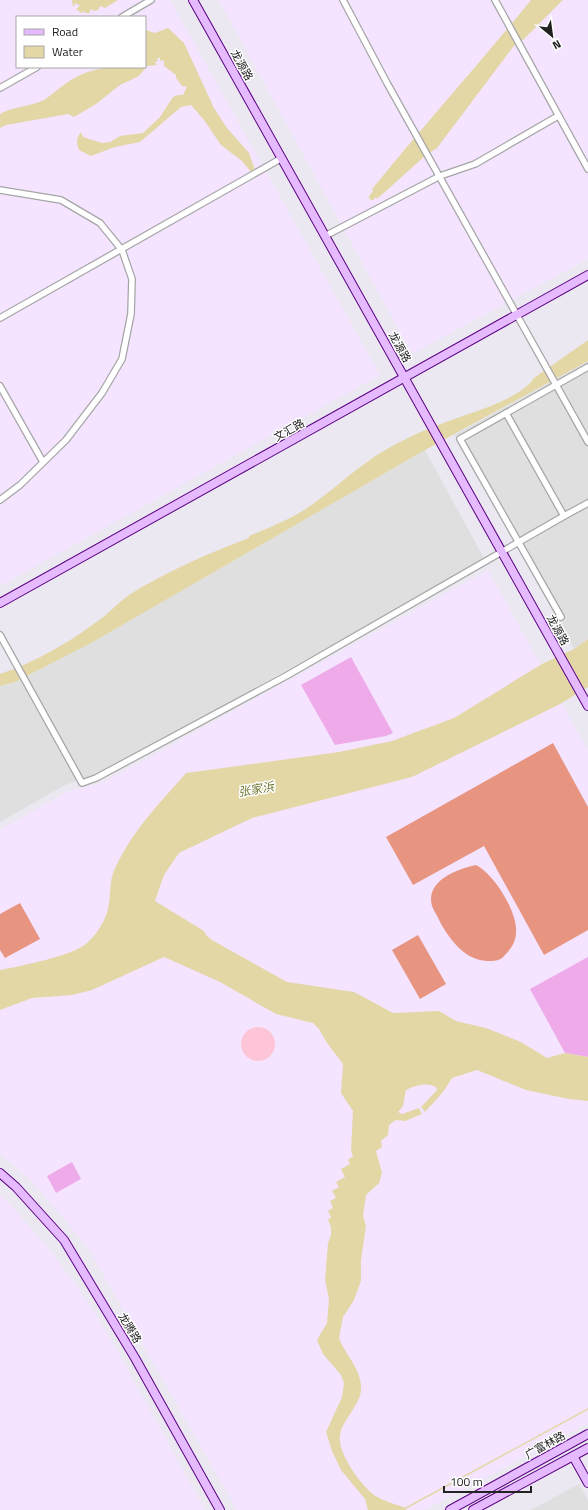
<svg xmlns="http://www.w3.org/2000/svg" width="588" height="1510" font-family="'Titillium Web','Noto Sans SC',sans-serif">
<rect width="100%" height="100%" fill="#ebe8f2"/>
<g fill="#dfdfe0">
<path d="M 588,361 L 588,639 L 574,649 L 454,435 Z"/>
<path d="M 425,450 L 485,560 L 242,695 L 93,775 L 65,785 L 0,822 L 0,686 L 15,682 L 93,642 Z"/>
<path d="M 579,1484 L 588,1500 L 588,1510 L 531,1510 Z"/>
</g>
<g fill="#f4e4ff" fill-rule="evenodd">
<path d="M 0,0 L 170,0 L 380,375 L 0,586 ZM 17,17 L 145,17 L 145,67 L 17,67 Z"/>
<path d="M 219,0 L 588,0 L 588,259 L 412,354 Z"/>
<path d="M 488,570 L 588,751 L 588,1423 L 425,1510 L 237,1510 L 87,1246 L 29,1178 L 0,1154 L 0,830 L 69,791 L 98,784 L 108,780 Z"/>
<path d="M 0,1195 L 9,1203 L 54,1255 L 78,1288 L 109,1336 L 205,1510 L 0,1510 Z"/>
</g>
<g fill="#efabe9">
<path d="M 351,657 L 393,733 L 386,736 L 335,745 L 301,685 Z"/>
<path d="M 588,957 L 588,1057 L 565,1053 L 530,989 Z"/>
<path d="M 72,1162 L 81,1179 L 56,1193 L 47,1176 Z"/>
</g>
<circle fill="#fec4d7" cx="258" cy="1044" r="17"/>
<g fill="#e79581">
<path d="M 553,743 L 588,807 L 588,930 L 544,955 L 484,846 L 413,885 L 386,837 Z"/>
<path d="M 476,865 C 494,874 518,912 516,933 C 516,942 510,950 504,956 C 500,961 493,961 487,961 C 465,960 450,940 440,922 C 438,917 434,911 432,906 C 425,881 457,869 476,865 Z"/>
<path d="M 20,903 L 40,939 L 5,958 L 0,950 L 0,914 Z"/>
<path d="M 418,935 L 446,984 L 420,999 L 392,950 Z"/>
</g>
<g fill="#e3d7a6">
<path d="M 72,0 L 118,0 L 105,8 L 100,6 L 98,10 L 94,11 L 91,9 L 89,13 L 85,13 L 85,11 L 81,13 L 76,9 L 80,6 L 76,3 L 73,7 Z"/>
<path d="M 531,0 L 563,0 L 524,39 L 513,47 L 437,148 L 425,156 L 377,199 L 372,189 C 424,125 479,64 531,0 Z"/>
<path d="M 168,28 L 184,43 L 214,108 L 227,128 L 249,153 L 255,170 L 251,172 L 242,161 L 221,145 L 204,120 L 191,105 L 181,107 L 140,142 L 115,147 L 91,156 L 79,150 C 76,142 76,138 81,132 L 83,137 L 102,143 L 110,142 L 120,136 L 143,133 L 160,117 L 173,97 L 178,95 L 183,95 L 187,87 L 182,86 L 176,78 L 176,75 L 164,66 L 164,60 L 160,61 L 160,58 L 157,58 L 158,61 L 155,62 L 157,65 L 147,66 L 139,76 L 120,85 L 96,104 L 74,117 L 68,114 L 6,125 L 0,128 L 0,114 C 13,106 30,107 44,100 C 53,94 61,86 71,80 C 94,65 119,67 145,67 L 146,30 L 155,33 Z"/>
<path d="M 588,340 L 588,361 L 425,450 L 93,642 L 15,682 L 0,686 L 0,674 C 36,662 68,643 98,621 C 109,613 118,603 129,595 C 167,571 207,554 249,538 L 249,536 C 268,528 287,521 304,510 C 326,496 346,477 367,462 C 390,445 419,432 446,422 C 469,413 520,400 534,378 Z"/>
<path d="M 588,639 L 588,687 L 560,704 L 412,777 L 252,818 L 179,853 L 164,875 L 155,901 L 204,931 L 206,935 L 212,940 L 287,982 L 354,992 L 393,1013 L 439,1011 L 456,1021 L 486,1028 L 521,1042 L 547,1058 L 565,1053 L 588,1057 L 588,1101 L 569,1099 L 526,1090 L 477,1070 L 452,1078 L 443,1092 L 425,1112 L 421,1107 L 437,1090 L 436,1087 C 426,1082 416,1085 406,1090 L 403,1106 L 398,1112 L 402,1114 L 419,1108 L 422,1114 L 405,1121 L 396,1120 L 389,1125 L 388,1135 L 381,1141 L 382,1147 L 376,1151 L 382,1173 L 379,1183 L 366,1195 L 363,1216 L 366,1226 L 361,1260 L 361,1281 L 354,1300 L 343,1317 L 339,1338 C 345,1354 359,1366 361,1385 C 363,1404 343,1417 340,1435 C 337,1453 361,1485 374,1495 C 383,1501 395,1504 406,1508 L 406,1510 L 368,1510 L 365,1499 L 341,1470 L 332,1451 L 326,1432 L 342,1397 L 344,1383 L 341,1375 L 323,1354 L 317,1340 L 327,1323 L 329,1299 L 325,1280 L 328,1243 L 331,1235 L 331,1227 L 328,1220 L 331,1217 L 328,1211 L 333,1208 L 330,1201 L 336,1198 L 332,1191 L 339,1187 L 336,1182 L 345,1177 L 341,1169 L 350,1164 L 348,1160 L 353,1156 L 351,1150 L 353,1111 L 341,1093 L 343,1064 L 327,1043 L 319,1029 L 313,1023 L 276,1014 L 220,982 L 164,957 L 92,990 L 72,995 L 32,998 L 0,1010 L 0,970 C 20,966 73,956 87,943 C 96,935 103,924 107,913 C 111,900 109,885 113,873 C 130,833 158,805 186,773 L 339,752 L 392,741 L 454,718 L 542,664 L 574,649 Z"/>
</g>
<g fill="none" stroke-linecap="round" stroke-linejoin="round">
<path stroke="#e3d7a6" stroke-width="1.5" d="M 406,1508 L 588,1409"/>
<path stroke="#e3d7a6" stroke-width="6" d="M 372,197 L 380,188"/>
<g stroke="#a6a6a6" stroke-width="8">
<g id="street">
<path d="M 343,0 L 387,83 L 588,442"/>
<path d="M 495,0 L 588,169"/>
<path d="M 122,17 L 151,0"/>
<path d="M 0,88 L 37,67"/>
<path d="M 0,190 L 61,200 L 100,223 L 122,250 L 132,279 L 131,314 L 122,359 L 102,393 L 66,440 L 20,485 L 0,500"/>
<path d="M 325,236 L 440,176 L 475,164 L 558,116"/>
<path d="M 0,318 L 282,158"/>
<path d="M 0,386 L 43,462"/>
<path d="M 564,516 L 588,503"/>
<path d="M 561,617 L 460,439 L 588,367"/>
<path d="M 0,635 L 82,783 L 96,778 L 286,676 L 564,516 L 506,413"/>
</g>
</g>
<g stroke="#590081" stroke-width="10">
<g id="secondary">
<path d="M 193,0 L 588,706"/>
<path d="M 0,603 L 588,275"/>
<path d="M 0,1173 L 16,1187 L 64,1240 L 135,1358 L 220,1510"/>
<path d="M 573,1456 L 588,1483"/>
<path d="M 450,1510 L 588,1434"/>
<path d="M 473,1510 L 588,1448"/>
</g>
</g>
<use href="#street" stroke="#fff" stroke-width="5.5"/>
<use href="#secondary" stroke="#e5bafe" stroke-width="8"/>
</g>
<g text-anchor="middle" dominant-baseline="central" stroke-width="3" stroke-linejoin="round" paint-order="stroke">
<g font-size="11" fill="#222" stroke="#fff">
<text transform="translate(242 65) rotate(61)">龙源路</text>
<text transform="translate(400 347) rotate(61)">龙源路</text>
<text transform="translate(289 430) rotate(-29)">文汇路</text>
<text transform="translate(558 630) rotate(61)">龙源路</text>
<text transform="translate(130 1328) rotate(59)">龙腾路</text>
<text transform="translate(545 1445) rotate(-29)">广富林路</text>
</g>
<g font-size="12" font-style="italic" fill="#717730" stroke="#fff">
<text transform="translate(256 789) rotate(-10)">张家浜</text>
</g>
</g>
<rect x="16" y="16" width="130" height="52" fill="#ffffff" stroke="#a7a7a7"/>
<rect x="24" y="29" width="20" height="6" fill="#e5bafe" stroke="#a7a7a7"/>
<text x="52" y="36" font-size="12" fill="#222222">Road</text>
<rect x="24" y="46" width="20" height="12" fill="#e3d7a6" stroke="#a7a7a7"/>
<text x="52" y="56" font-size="12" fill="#222222">Water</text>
<g transform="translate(552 36) rotate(151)" stroke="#ffffff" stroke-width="3" paint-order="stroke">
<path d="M0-3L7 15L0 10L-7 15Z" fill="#222222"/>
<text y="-6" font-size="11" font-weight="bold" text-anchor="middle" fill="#222222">N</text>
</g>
<path d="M444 1486v6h87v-6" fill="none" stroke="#222222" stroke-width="2"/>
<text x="450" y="1486" font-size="12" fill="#222222" stroke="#ffffff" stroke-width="3" paint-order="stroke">100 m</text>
</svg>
